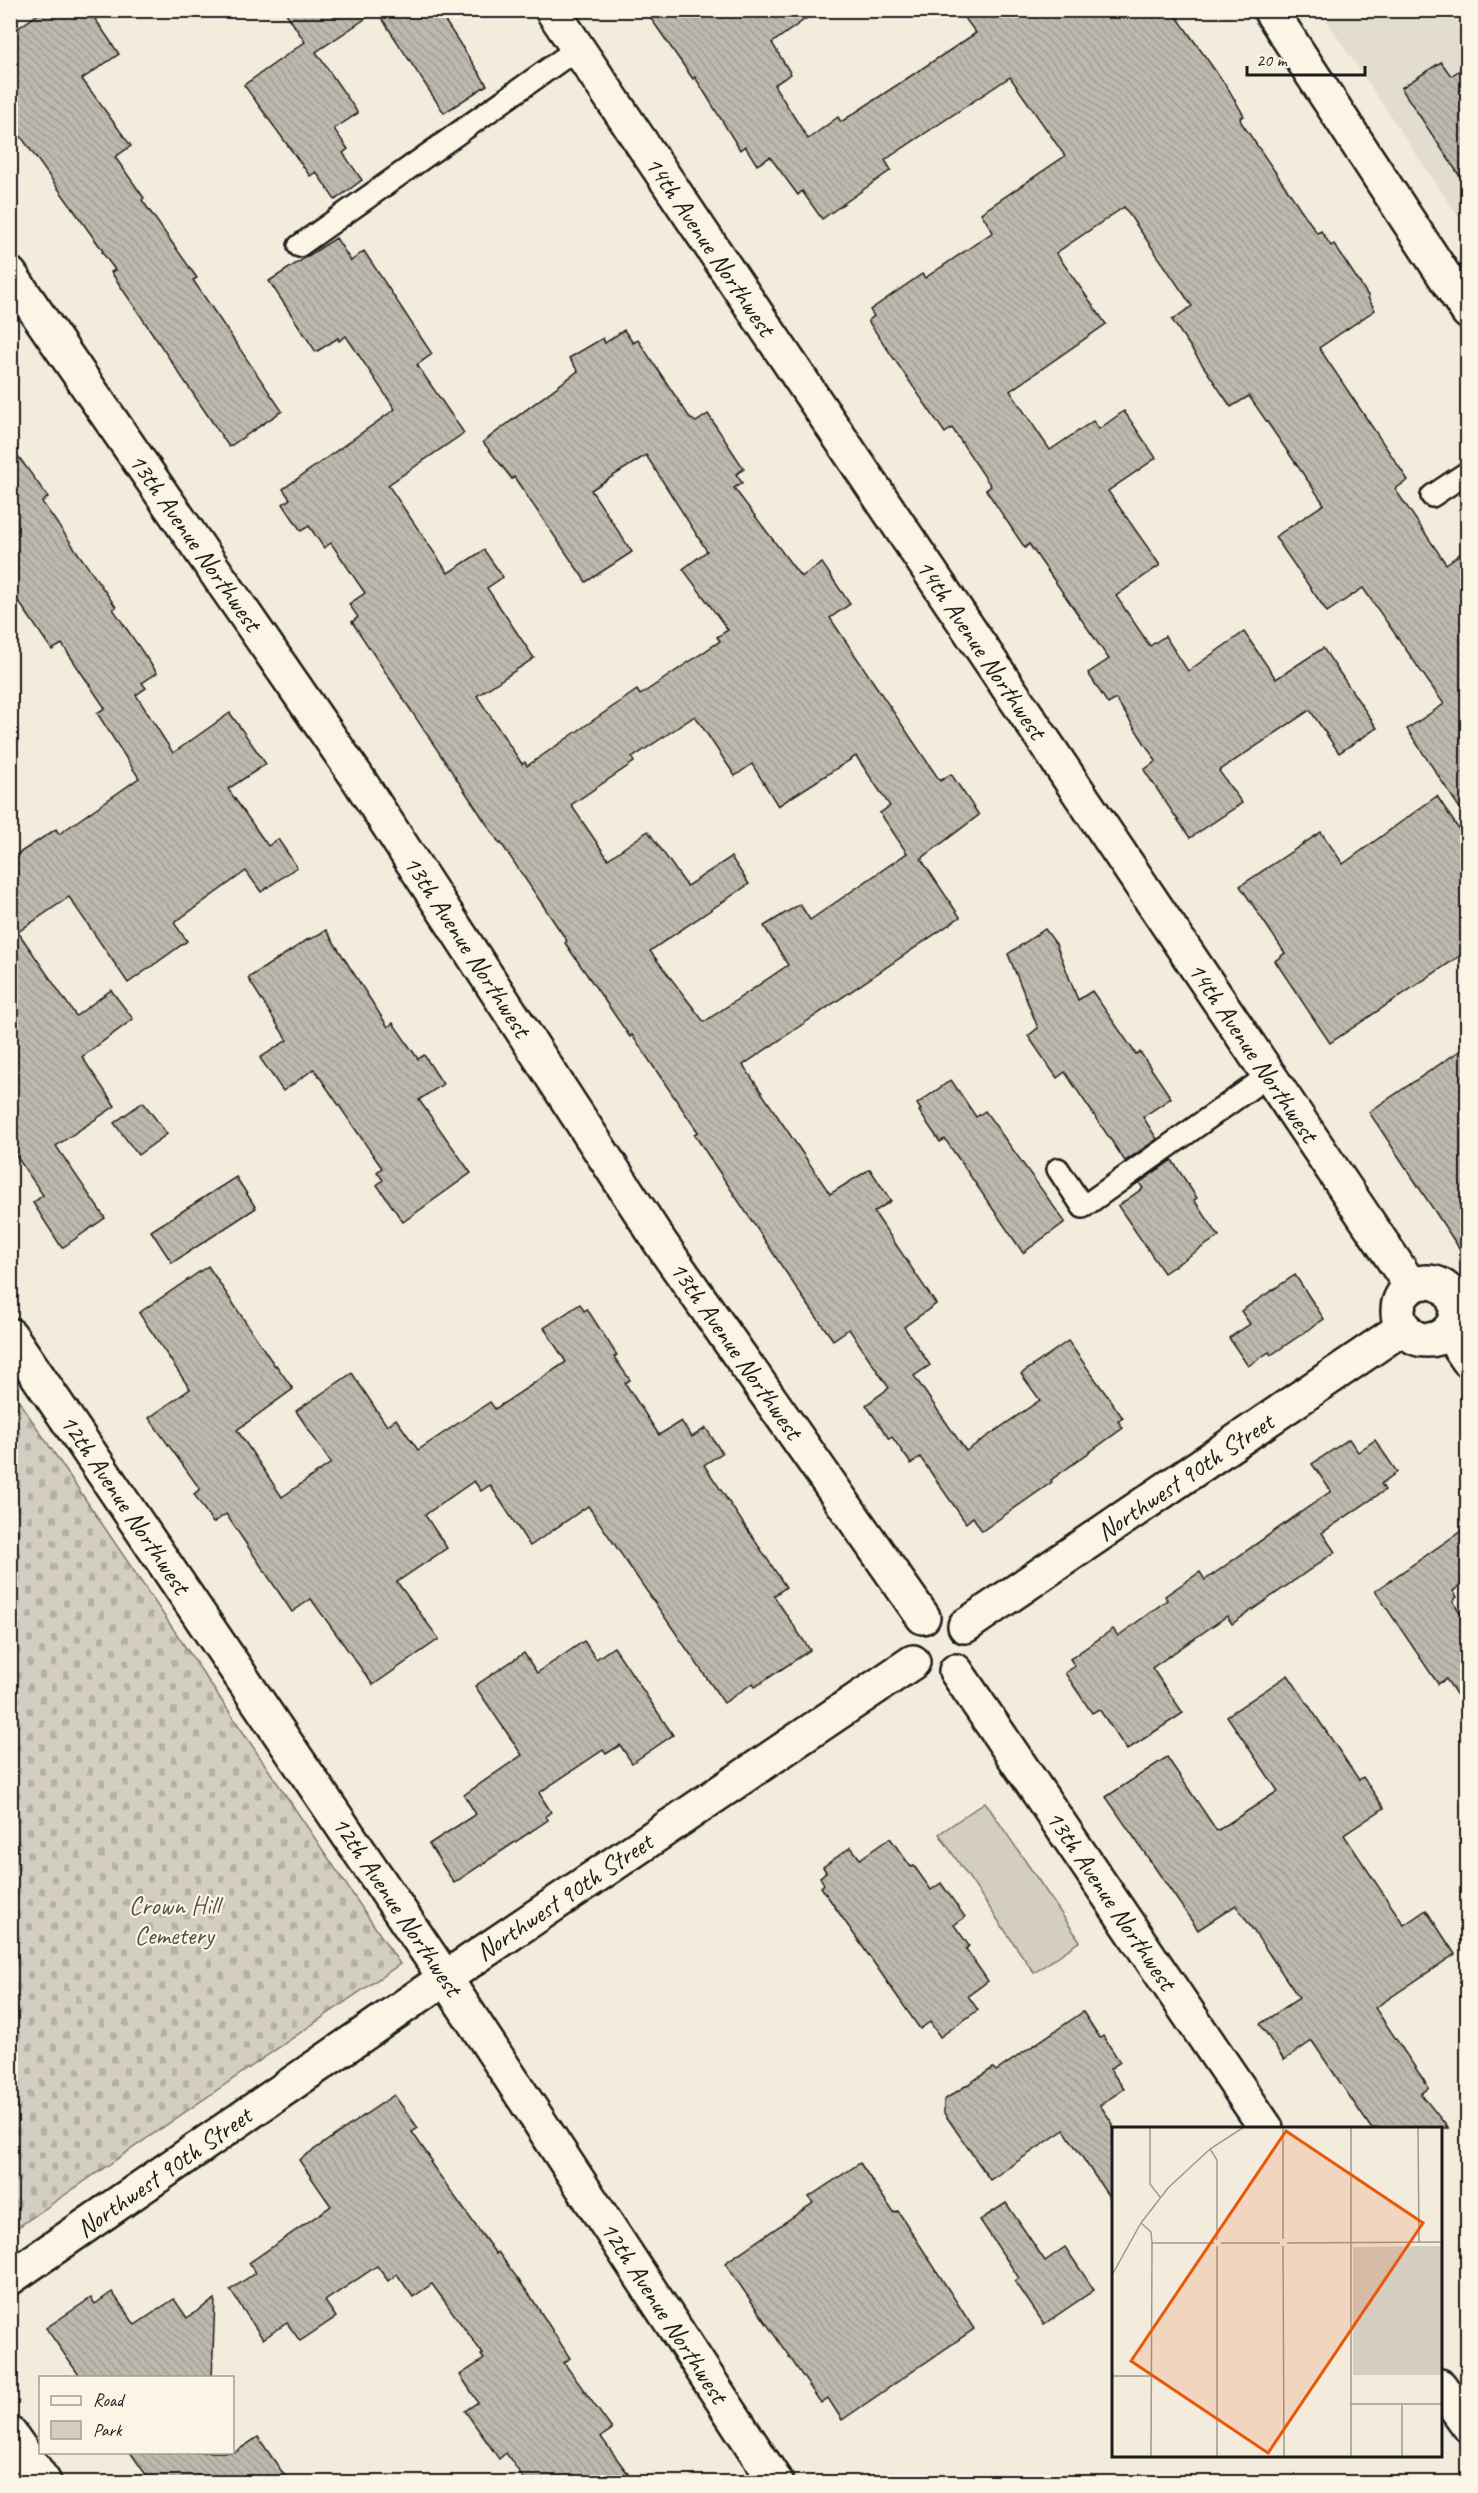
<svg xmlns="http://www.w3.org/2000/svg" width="1478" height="2493" font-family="Caveat,sans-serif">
<defs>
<pattern id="cemetery-stones" width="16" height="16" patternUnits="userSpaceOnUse" patternTransform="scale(1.5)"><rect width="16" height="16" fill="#d3cec1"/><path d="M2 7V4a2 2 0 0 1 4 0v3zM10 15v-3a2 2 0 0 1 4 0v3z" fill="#b5b0a5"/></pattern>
<pattern id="building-back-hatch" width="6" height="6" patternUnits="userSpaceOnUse" patternTransform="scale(1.5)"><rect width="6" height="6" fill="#beb9ae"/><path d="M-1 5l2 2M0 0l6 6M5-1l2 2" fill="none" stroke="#a39e95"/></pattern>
</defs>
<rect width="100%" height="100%" fill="#f3ecdd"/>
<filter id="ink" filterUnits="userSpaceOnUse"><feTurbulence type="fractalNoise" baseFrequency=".0167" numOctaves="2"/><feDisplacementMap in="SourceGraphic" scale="12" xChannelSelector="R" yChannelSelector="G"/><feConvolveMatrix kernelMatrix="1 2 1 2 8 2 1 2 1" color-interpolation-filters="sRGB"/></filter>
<g filter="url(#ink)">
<path fill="#e3ddcf" d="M 1320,11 L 1467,11 L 1467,230 Z"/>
<path fill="#d3cec1" stroke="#78756e" stroke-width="1.5" d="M 985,1802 L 1080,1941 L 1034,1973 L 939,1834 Z"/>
<path fill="url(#cemetery-stones)" stroke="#78756e" stroke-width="1.5" d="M 10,1388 L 400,1964 L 11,2232 L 10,2232 Z"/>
<g fill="url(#building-back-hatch)" stroke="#1c1c1c" stroke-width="1.5" fill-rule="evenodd">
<path d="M 44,10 L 89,10 L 119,54 L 82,79 L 131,146 L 115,157 L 144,198 L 142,200 L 197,278 L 193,280 L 282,411 L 229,447 L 111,272 L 115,270 L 102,252 L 103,251 L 14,127 L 18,124 L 10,114 L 10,34 Z"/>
<path d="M 284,10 L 438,10 L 487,85 L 444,113 L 377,11 L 316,52 L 358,113 L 334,129 L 348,149 L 343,153 L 362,180 L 335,200 L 316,172 L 310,176 L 244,85 L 305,42 Z"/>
<path d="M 645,10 L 818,10 L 772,43 L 791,74 L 774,85 L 808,139 L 838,117 L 841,122 L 976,33 L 959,10 L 1172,10 L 1229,90 L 1244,116 L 1240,118 L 1241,122 L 1317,233 L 1321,231 L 1331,246 L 1334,244 L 1369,297 L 1368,298 L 1375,310 L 1319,348 L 1408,480 L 1395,489 L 1446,564 L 1467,549 L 1467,819 L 1407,729 L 1444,704 L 1363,588 L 1327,612 L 1275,537 L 1324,504 L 1249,396 L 1231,407 L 1172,320 L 1192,306 L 1124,207 L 1056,253 L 1106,324 L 1010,391 L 1050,450 L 1093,421 L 1099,429 L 1124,411 L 1156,458 L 1108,491 L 1160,565 L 1116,596 L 1150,646 L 1165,636 L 1188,671 L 1244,632 L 1276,679 L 1323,648 L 1377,728 L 1339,753 L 1310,710 L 1219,771 L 1242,803 L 1190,838 L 1144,770 L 1156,761 L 1116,699 L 1108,704 L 1088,673 L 1109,659 L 1029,544 L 1025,548 L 986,490 L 991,486 L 952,428 L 945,433 L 868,321 L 874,316 L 870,310 L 922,274 L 925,278 L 993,232 L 981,213 L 1065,156 L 1010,77 L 885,160 L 891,170 L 822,219 L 802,191 L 798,195 L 770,157 L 757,165 L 745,146 L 740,150 L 695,77 L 693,79 Z"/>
<path d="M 1441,62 L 1451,76 L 1467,65 L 1467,187 L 1401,88 Z"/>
<path d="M 336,238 L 351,261 L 364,251 L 432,354 L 417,365 L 464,433 L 388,485 L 448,573 L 484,550 L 503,577 L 487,588 L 534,658 L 477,696 L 522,764 L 525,762 L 527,766 L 637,690 L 640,695 L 720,641 L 717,637 L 728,630 L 683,569 L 707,551 L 646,455 L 591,490 L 632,552 L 586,582 L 514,477 L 512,479 L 483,442 L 578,371 L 569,358 L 603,338 L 605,343 L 624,330 L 633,343 L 638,340 L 690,418 L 696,422 L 708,414 L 744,469 L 736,474 L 742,483 L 734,488 L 801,577 L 822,563 L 850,604 L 830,618 L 940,781 L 951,774 L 979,815 L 921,859 L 960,917 L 743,1065 L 830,1194 L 870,1169 L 891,1201 L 874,1212 L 936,1304 L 904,1327 L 930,1365 L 914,1376 L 966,1451 L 1040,1400 L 1021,1374 L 1068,1341 L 1123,1418 L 1118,1421 L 1123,1428 L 1051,1480 L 1052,1482 L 982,1531 L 973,1517 L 966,1523 L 920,1457 L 911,1464 L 892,1437 L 889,1439 L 866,1405 L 889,1388 L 849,1329 L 833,1340 L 801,1295 L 694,1134 L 698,1132 L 632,1035 L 630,1037 L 565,943 L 567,941 L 501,843 L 500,844 L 352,622 L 358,617 L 349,604 L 365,593 L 331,543 L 324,548 L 309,526 L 301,531 L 283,504 L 290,499 L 283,489 L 395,409 L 346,336 L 339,341 L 338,338 L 316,352 L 269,281 ZM 695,716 L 735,776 L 752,764 L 778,806 L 856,756 L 890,806 L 880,813 L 907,853 L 810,920 L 800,904 L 764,926 L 788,965 L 704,1022 L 650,951 L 749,884 L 731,857 L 687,886 L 648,831 L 608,859 L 571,805 L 634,762 L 632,758 Z"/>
<path d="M 10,445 L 48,497 L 42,502 L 116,607 L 113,609 L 157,673 L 142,683 L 146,688 L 136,695 L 173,753 L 230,713 L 266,764 L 228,789 L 268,846 L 278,839 L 297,867 L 261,892 L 246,871 L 174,923 L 187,941 L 128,983 L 69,897 L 18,932 L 76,1016 L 111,990 L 133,1019 L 82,1057 L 115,1106 L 56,1146 L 105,1218 L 62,1248 L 33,1203 L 43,1195 L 10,1147 L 10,859 L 56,829 L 59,834 L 139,778 L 97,713 L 105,708 L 62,644 L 52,650 L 10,589 Z"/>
<path d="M 1437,796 L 1467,842 L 1467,951 L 1330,1043 L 1275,961 L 1285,953 L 1240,886 L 1321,832 L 1343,864 Z"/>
<path d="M 1045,929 L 1056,944 L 1078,1000 L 1092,991 L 1136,1054 L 1140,1052 L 1171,1098 L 1143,1117 L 1157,1139 L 1125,1161 L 1065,1072 L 1057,1078 L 1028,1036 L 1038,1028 L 1008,954 Z"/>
<path d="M 326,930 L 388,1027 L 393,1023 L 418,1059 L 424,1055 L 443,1084 L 419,1100 L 471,1173 L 403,1222 L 377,1185 L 383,1180 L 377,1172 L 382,1168 L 314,1069 L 283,1091 L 260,1058 L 287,1040 L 248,978 L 310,938 L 311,939 Z"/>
<path d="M 1467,1046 L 1467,1260 L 1369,1112 Z"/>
<path d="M 951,1080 L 976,1117 L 985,1111 L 1065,1222 L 1023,1253 L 945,1139 L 940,1142 L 919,1111 L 921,1110 L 917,1104 Z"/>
<path d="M 143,1102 L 167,1134 L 138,1155 L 114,1123 Z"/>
<path d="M 1172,1160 L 1197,1198 L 1194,1200 L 1219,1236 L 1164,1273 L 1118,1206 L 1143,1188 L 1139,1183 Z"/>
<path d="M 236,1177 L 256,1208 L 172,1263 L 151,1231 Z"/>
<path d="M 208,1266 L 275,1366 L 276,1365 L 293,1389 L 237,1430 L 282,1497 L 331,1463 L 296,1411 L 352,1373 L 387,1426 L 396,1419 L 418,1450 L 490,1402 L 495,1409 L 566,1362 L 544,1328 L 580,1304 L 584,1311 L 587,1309 L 617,1355 L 614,1357 L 630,1380 L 625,1383 L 659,1435 L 681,1421 L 692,1437 L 706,1428 L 722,1453 L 704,1465 L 786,1587 L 774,1596 L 810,1650 L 755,1687 L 753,1683 L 724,1703 L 588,1506 L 530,1546 L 490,1485 L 481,1491 L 474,1481 L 425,1515 L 447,1548 L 397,1582 L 439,1639 L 373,1685 L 311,1599 L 292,1612 L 226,1514 L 213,1523 L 194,1494 L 200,1489 L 149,1418 L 190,1389 L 139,1313 Z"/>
<path d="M 1295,1275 L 1324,1319 L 1271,1355 L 1269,1352 L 1248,1366 L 1229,1338 L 1250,1324 L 1241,1311 Z"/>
<path d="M 1349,1439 L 1358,1452 L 1375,1440 L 1397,1472 L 1381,1484 L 1385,1490 L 1322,1533 L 1335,1552 L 1232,1624 L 1227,1616 L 1152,1668 L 1183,1713 L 1127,1750 L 1099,1709 L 1092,1713 L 1065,1673 L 1075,1666 L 1070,1659 L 1113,1629 L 1118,1636 L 1167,1600 L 1165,1596 L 1200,1572 L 1205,1580 L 1331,1491 L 1312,1464 Z"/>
<path d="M 1467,1527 L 1467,1581 L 1453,1591 L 1457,1597 L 1453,1601 L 1467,1623 L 1467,1710 L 1446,1679 L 1438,1684 L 1375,1591 Z"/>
<path d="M 584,1641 L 596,1659 L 614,1647 L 673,1735 L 632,1763 L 620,1745 L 606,1754 L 603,1750 L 539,1793 L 551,1812 L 546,1816 L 548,1820 L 454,1883 L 429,1844 L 476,1814 L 464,1795 L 522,1755 L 475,1686 L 524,1653 L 537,1673 Z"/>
<path d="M 1288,1675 L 1359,1780 L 1363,1777 L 1384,1808 L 1344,1835 L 1404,1925 L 1426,1910 L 1455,1954 L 1375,2008 L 1429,2088 L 1421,2094 L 1448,2128 L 1371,2128 L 1312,2041 L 1284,2060 L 1260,2024 L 1299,1998 L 1236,1905 L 1198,1930 L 1106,1797 L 1167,1757 L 1217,1831 L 1278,1791 L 1227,1716 Z"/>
<path d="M 890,1838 L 911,1867 L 914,1866 L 931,1890 L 941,1883 L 965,1917 L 954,1925 L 969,1946 L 966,1949 L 988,1981 L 968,1996 L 978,2010 L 940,2037 L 930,2022 L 920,2029 L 821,1887 L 824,1884 L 820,1877 L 826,1872 L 823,1867 L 851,1847 L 860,1859 Z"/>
<path d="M 1083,2012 L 1100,2038 L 1103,2036 L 1120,2062 L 1110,2069 L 1124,2089 L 1100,2105 L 1113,2124 L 1113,2203 L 1064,2130 L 990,2180 L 944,2113 L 944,2100 L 993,2068 L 996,2071 Z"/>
<path d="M 394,2095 L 418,2128 L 412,2132 L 432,2161 L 430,2162 L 496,2254 L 498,2252 L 531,2297 L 570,2358 L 564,2363 L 612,2429 L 601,2437 L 634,2482 L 526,2482 L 506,2453 L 499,2459 L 465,2411 L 478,2402 L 460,2375 L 484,2359 L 481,2355 L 483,2354 L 432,2284 L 413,2297 L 397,2274 L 388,2281 L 377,2266 L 325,2301 L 336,2317 L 300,2341 L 287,2323 L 263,2339 L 230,2290 L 255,2273 L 249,2263 L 331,2206 L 299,2160 Z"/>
<path d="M 860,2163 L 894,2213 L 898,2211 L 974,2329 L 842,2420 L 828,2398 L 821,2403 L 725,2263 L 813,2203 L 809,2197 Z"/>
<path d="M 1006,2203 L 1045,2261 L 1065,2247 L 1094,2290 L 1044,2324 L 1015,2281 L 1019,2278 L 980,2220 Z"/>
<path d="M 112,2292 L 135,2325 L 174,2299 L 187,2318 L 215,2299 L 212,2378 L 81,2378 L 46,2328 L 91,2298 L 95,2304 Z"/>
<path d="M 258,2437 L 289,2482 L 151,2482 L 130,2452 L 235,2452 Z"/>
</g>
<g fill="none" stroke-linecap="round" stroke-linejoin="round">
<g stroke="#1c1c1c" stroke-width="26">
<g id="lane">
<path d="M 299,246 L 578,48"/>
<path d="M 1432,496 L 1468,472"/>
<path d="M 1058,1169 L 1083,1207 L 1269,1075"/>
</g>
</g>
<g stroke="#1c1c1c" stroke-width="38">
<g id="street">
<path d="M 552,10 L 1411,1286"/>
<path d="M 1270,10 L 1468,312"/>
<path d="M 10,274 L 355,774 L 662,1245 L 923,1617"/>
<circle cx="1427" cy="1311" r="29"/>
<path d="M 1448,1331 L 1468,1360"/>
<path d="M 10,1335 L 445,1978 L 776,2482"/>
<path d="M 965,1626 L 1404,1327"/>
<path d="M 956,1671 L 1266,2128"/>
<path d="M 10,2278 L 445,1978 L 913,1662"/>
<path d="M 1440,2386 L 1468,2425"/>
<path d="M 10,2434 L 44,2482"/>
</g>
</g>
<use href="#lane" stroke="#fcf5e5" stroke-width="21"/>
<use href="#street" stroke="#fcf5e5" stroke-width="33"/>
</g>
</g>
<g text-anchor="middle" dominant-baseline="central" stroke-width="4.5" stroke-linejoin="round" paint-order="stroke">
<g font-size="26" fill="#1c1c1c" stroke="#fcf5e5">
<text transform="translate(710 246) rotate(56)">14th Avenue Northwest</text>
<text transform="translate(195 542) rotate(55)">13th Avenue Northwest</text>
<text transform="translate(981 649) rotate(56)">14th Avenue Northwest</text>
<text transform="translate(467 946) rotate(57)">13th Avenue Northwest</text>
<text transform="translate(1253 1052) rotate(56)">14th Avenue Northwest</text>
<text transform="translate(736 1350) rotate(55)">13th Avenue Northwest</text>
<text transform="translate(1185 1477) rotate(-34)">Northwest 90th Street</text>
<text transform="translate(125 1504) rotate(56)">12th Avenue Northwest</text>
<text transform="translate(564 1897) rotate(-34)">Northwest 90th Street</text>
<text transform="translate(1111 1900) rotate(56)">13th Avenue Northwest</text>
<text transform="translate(397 1906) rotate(56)">12th Avenue Northwest</text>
<text transform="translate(164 2172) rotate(-35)">Northwest 90th Street</text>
<text transform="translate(664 2312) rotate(57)">12th Avenue Northwest</text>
</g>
<g font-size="26" fill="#53514e" stroke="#fcf5e5">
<text x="174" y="1905">Crown Hill<tspan x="174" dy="30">Cemetery</tspan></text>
</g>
</g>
<g transform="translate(1112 2127)">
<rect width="330" height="330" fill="#f3ecdd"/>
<path d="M 330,119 L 330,248 L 241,248 L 241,120 Z" fill="#d3cec1"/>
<path fill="none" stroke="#9d9990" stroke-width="1.5" d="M 38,0 L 38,57 L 48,70M 171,0 L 171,112M 306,0 L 307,115M 98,22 L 105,33 L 105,113M 29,96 L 39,105 L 40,116 L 39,330M 40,116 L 102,116M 109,116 L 168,116M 175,116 L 330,115M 171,119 L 172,330M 0,148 L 29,96 L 56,61 L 98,22 L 132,0M 0,249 L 39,249M 238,277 L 330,277M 105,330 L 105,119M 239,330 L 239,0M 290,330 L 290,278"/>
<path fill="#e8590c" fill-opacity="0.15" stroke="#e8590c" stroke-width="3" d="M 174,4 L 311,96 L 156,326 L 19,234 Z"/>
<rect width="330" height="330" fill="none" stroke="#1c1c1c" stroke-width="3"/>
</g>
<rect width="1478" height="2493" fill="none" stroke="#fcf5e5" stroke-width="36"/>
<rect x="18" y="18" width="1442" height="2457" fill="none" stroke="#1c1c1c" stroke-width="2" filter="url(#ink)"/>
<rect x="39" y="2376" width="195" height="78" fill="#fcf5e5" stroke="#a29e95" stroke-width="1.5"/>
<rect x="51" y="2396" width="30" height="9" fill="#fcf5e5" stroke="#a29e95" stroke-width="1.5"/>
<text x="93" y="2406" font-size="18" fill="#1c1c1c">Road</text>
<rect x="51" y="2421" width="30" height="18" fill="#d3cec1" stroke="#a29e95" stroke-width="1.5"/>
<text x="93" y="2436" font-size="18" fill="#1c1c1c">Park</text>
<path d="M1247 66v9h118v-9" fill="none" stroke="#1c1c1c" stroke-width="3"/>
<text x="1256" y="66" font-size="18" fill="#1c1c1c" stroke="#fcf5e5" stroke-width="4.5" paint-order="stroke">20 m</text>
</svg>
